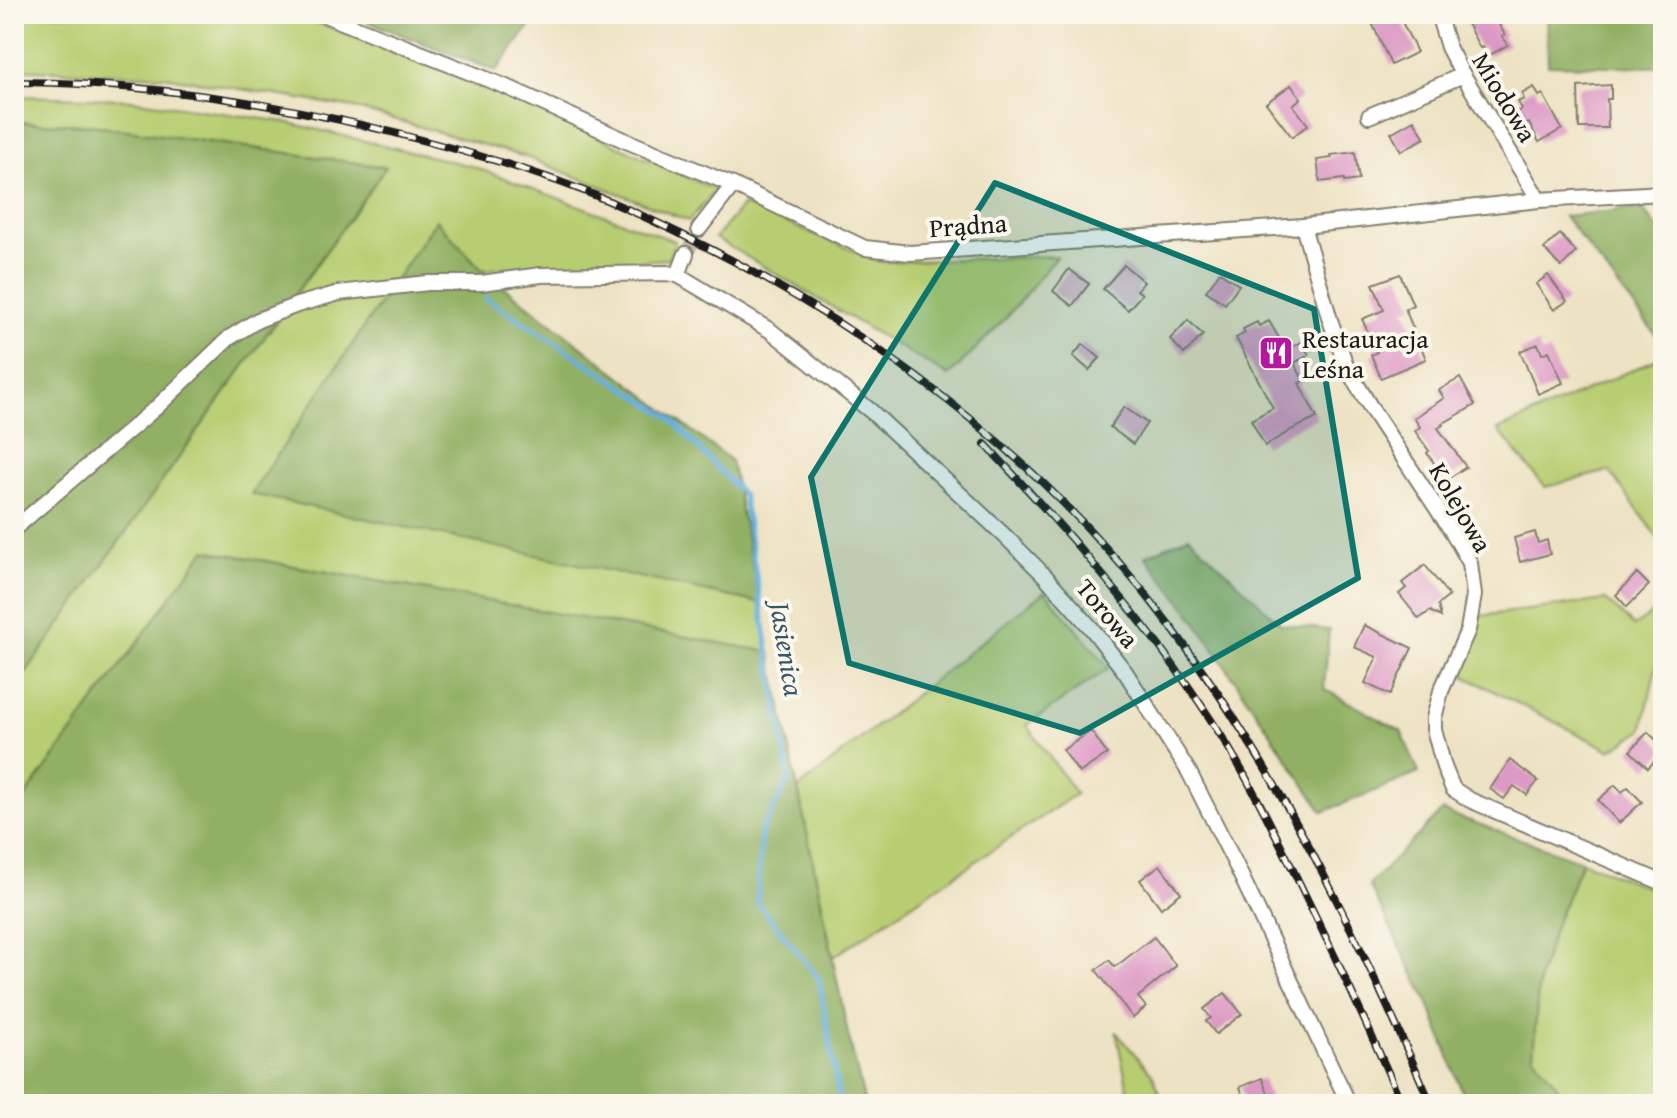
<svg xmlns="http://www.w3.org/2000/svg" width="1677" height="1118" font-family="'Gentium Book Plus',serif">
<rect width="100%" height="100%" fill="#fbf7ec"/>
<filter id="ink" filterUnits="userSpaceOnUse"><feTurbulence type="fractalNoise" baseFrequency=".0125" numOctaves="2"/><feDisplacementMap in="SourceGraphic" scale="16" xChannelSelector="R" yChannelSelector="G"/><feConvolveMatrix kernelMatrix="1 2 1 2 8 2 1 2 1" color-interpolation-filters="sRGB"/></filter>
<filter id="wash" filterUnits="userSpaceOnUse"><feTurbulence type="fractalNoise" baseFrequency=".006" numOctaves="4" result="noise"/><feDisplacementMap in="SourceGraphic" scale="32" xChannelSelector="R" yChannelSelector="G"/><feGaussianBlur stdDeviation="1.8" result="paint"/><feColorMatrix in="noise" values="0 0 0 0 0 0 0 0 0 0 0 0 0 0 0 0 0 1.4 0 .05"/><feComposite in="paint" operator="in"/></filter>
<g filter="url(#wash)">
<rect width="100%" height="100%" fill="#ede2c3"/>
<g fill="#b7cd71" stroke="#6a7446" stroke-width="2">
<path d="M 14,14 L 294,14 L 506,95 L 716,190 L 689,221 L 526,157 L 354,108 L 164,76 L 14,69 Z"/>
<path d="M 14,96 L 124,99 L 285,122 L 471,166 L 675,241 L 668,259 L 482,270 L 436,220 L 252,493 L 760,603 L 770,652 L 205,550 L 14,812 L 14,689 L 386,167 L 91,125 L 14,122 Z"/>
<path d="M 743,205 L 882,262 L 1057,256 L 1005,319 L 949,376 L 715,238 Z"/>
<path d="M 1663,356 L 1663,545 L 1609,471 L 1545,487 L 1498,430 Z"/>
<path d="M 1045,591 L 1109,668 L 1027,725 L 1076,794 L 833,957 L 798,789 Z"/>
<path d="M 1606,600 L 1634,626 L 1663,606 L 1663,647 L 1660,649 L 1642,731 L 1610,750 L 1464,676 L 1480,616 Z"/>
<path d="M 1582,861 L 1663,894 L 1663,1104 L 1571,1104 L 1533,1055 L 1539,977 L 1557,920 Z"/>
<path d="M 1116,1032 L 1152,1074 L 1165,1104 L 1131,1104 Z"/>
</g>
<g fill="#91b063" stroke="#566640" stroke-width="2">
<path d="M 348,14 L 539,14 L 496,71 Z"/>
<path d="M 1547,14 L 1663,14 L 1663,67 L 1548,65 Z"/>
<path d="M 14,122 L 91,125 L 386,167 L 14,689 Z"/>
<path d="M 1642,208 L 1663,236 L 1663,344 L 1564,216 Z"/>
<path d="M 436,220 L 482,270 L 731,461 L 760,603 L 251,494 Z"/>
<path d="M 1189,536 L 1281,624 L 1329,630 L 1324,689 L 1401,731 L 1419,773 L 1323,812 L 1190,613 L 1145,556 Z"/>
<path d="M 205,550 L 770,652 L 847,1029 L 865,1104 L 14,1104 L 14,812 Z"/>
<path d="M 1442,811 L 1582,861 L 1557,920 L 1539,977 L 1533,1055 L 1571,1104 L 1467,1104 L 1428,1002 L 1369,885 Z"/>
</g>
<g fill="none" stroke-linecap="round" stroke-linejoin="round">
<path stroke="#66b0de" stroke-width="5" d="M 486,298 L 668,416 L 743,495 L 789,779 L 761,832 L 757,902 L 819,979 L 840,1104"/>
</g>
<g id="blocks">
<g fill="#dd99c5">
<path d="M 1390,14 L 1398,14 L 1417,52 L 1391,65 L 1372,23 Z"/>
<path d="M 1462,14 L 1493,14 L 1505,35 L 1502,36 L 1508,45 L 1488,56 L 1483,47 L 1480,48 Z"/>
<path d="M 1291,85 L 1301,98 L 1293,105 L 1308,125 L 1292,137 L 1266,103 Z"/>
<path d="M 1611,85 L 1611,99 L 1607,99 L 1608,128 L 1579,128 L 1578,87 Z"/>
<path d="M 1534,87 L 1539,96 L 1543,94 L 1562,129 L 1539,142 L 1529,123 L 1525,125 L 1518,112 L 1522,109 L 1518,102 L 1524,99 L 1522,94 Z"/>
<path d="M 1414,120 L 1425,138 L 1401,151 L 1391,133 Z"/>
<path d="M 1355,152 L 1359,180 L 1344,182 L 1344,179 L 1320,182 L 1317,160 L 1332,158 L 1331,155 Z"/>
<path d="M 1560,234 L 1576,252 L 1561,267 L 1544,249 Z"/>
<path d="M 1124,265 L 1144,282 L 1137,290 L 1142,294 L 1128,310 L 1103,289 Z"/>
<path d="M 1069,269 L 1089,284 L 1072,306 L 1053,291 Z"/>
<path d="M 1220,272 L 1239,285 L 1225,304 L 1206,291 Z"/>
<path d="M 1400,274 L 1413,305 L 1405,309 L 1426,359 L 1381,378 L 1371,355 L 1377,352 L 1362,319 L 1384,310 L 1373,284 Z"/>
<path d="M 1548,275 L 1567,301 L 1554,310 L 1536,284 Z"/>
<path d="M 1188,320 L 1203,335 L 1184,354 L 1170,339 Z"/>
<path d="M 1269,321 L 1286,350 L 1302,342 L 1309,355 L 1294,363 L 1304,381 L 1299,383 L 1317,418 L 1293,429 L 1265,446 L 1251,420 L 1273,408 L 1236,338 L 1245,333 L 1243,329 L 1257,322 L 1259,326 Z"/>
<path d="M 1083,344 L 1100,358 L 1089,370 L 1073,356 Z"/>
<path d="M 1538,344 L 1542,354 L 1549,351 L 1563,383 L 1538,394 L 1520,351 Z"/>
<path d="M 1460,378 L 1475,405 L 1442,424 L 1443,425 L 1438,428 L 1466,467 L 1446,480 L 1427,453 L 1429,451 L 1415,431 L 1420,427 L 1414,418 L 1444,398 L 1439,390 Z"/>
<path d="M 1124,407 L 1147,423 L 1133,444 L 1110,427 Z"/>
<path d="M 1535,532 L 1538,543 L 1547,540 L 1550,554 L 1520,562 L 1514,538 Z"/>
<path d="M 1425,565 L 1449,596 L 1438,605 L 1441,617 L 1430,611 L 1419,619 L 1399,594 L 1406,588 L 1402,583 Z"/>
<path d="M 1637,573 L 1649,585 L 1627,607 L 1616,595 Z"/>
<path d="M 1364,625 L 1412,648 L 1390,695 L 1365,683 L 1377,657 L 1354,647 Z"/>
<path d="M 1091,731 L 1107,754 L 1079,773 L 1063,750 Z"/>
<path d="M 1648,732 L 1663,747 L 1663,752 L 1648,768 L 1630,751 Z"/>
<path d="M 1510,760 L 1538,781 L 1527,795 L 1514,786 L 1504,799 L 1490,789 Z"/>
<path d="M 1615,785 L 1622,792 L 1628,787 L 1642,802 L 1619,823 L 1598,800 Z"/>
<path d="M 1160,865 L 1181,893 L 1161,908 L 1140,880 Z"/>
<path d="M 1154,937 L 1176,966 L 1138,997 L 1146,1007 L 1133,1018 L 1096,970 L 1109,960 L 1115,967 Z"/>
<path d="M 1225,993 L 1242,1014 L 1216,1034 L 1206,1021 L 1211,1018 L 1204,1009 Z"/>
<path d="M 1262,1078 L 1270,1098 L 1255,1104 L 1246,1104 L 1240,1087 Z"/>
</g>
</g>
</g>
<g filter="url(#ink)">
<use href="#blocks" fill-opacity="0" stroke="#847f70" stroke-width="2"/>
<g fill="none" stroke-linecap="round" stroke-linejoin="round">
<path stroke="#c3baa2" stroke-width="14" stroke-dasharray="14 7" stroke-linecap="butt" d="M 686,254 L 699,229"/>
<g stroke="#847f70" stroke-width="18">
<g id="street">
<path d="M 322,14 L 509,88 L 624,140 L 733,185 L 865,248 L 910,253 L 1303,226 L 1539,200 L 1663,193"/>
<path d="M 1438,14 L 1448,47 L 1460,70 L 1539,200"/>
<path d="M 1369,116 L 1463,75"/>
<path d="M 1303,226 L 1330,320 L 1347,368 L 1374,413 L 1453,533 L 1470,563 L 1474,595 L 1468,630 L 1441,691 L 1434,718 L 1434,729 L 1444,767 L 1453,789 L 1470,800 L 1663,883"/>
<path d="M 699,229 L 733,185"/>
<path d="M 678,275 L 686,254"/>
<path d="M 14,529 L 158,406 L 229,338 L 258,320 L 297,305 L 339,293 L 428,283 L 481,283 L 541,275 L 667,273 L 678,275 L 771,331 L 872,412 L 1006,537 L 1045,576 L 1092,629 L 1126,673 L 1189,772 L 1236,865 L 1349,1104"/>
</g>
</g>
<use href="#street" stroke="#fff" stroke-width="14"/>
<g stroke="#1c1c1c" stroke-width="8">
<g id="rail">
<path d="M 14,82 C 158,83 301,106 440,145 C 497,160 554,178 609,201 C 826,295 1028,436 1171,627 C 1280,772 1359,939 1431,1104"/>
<path d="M 985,444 C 1066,530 1146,620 1211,720 C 1249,777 1278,839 1308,901 C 1341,968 1372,1036 1402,1104"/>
</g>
</g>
<use href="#rail" stroke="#fbf7ec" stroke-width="5" stroke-dasharray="15" stroke-linecap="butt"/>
</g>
</g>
<path fill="#0f766e" fill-opacity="0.2" stroke="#0f766e" stroke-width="6" stroke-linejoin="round" d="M 995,183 L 1314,309 L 1358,578 L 1080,733 L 849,663 L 811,477 Z"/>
<defs>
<g id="restaurant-square" transform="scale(1.8)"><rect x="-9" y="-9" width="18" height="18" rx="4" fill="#b5179e" stroke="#fbf7ec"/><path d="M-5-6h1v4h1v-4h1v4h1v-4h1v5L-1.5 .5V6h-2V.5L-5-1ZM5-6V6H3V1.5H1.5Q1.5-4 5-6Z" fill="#fff"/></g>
</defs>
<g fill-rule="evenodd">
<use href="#restaurant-square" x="1276" y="353"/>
</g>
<g text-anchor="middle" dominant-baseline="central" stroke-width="8" stroke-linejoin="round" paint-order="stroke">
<g font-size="26" fill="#1c1c1c" stroke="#fbf7ec">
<text transform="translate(1505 97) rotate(59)">Miodowa</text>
<text transform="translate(968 225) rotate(-4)">Prądna</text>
<text transform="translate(1461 507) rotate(60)">Kolejowa</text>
<text transform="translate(1108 613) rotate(50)">Torowa</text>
</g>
<g font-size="26" fill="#1c1c1c" stroke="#fbf7ec" text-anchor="start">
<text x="1302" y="338">Restauracja<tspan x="1302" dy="30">Leśna</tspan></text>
</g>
<g font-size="28" font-style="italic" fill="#3a576a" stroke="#fbf7ec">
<text transform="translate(788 649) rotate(81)">Jasienica</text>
</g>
</g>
<rect width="1677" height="1118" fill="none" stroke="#fbf7ec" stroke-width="48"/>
</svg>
